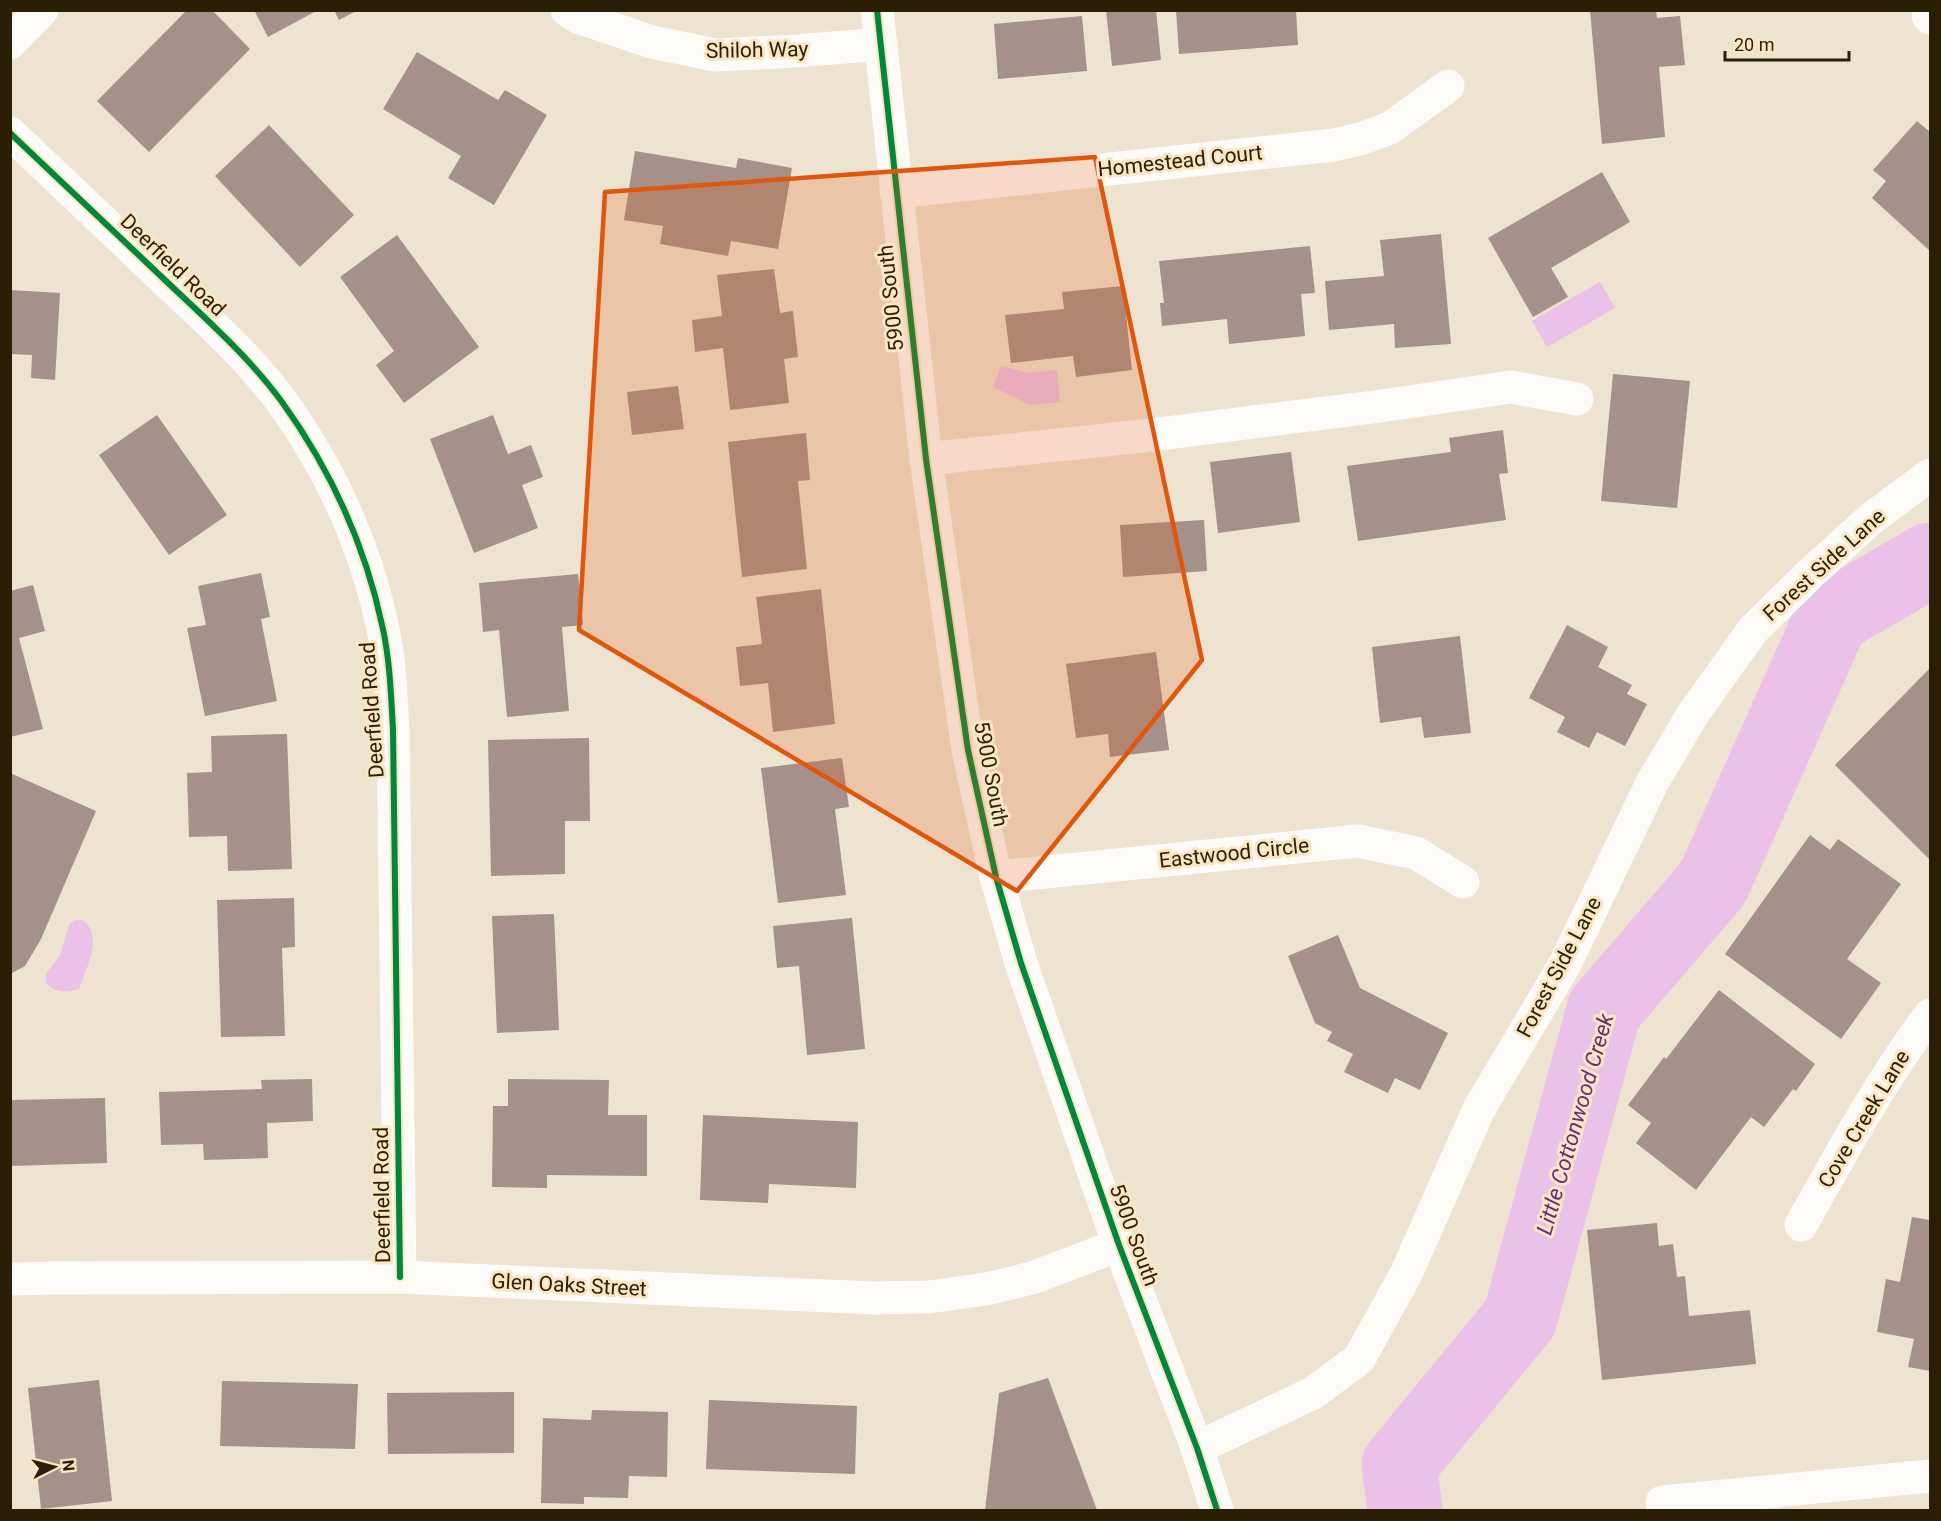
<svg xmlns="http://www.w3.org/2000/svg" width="1941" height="1521" font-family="Roboto,sans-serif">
<rect width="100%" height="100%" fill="#eee2d0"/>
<g fill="#ebc0e9">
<path d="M 1600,282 L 1615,308 L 1547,347 L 1532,321 Z"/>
<path d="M 1001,366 L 1029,373 L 1057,370 L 1060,402 L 1030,405 L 993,387 Z"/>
<path d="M 76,920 L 83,920 C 104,936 86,969 79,989 C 65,993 57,993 46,983 L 46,974 L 60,955 L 70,923 Z"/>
</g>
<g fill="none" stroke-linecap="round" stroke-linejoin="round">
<path stroke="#ebc0e9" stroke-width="75" d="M 1405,1510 L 1399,1465 L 1520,1318 L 1604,1010 L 1713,883 L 1832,617 L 1930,560"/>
</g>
<g fill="#a59189">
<path d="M 187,10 L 212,10 L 250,49 L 149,152 L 97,101 Z"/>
<path d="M 254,10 L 318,10 L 268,37 Z"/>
<path d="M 334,10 L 358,10 L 339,20 Z"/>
<path d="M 1106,10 L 1156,10 L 1161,60 L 1112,66 Z"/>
<path d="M 1176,10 L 1296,10 L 1298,45 L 1179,54 Z"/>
<path d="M 1590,10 L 1656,10 L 1657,18 L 1680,16 L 1685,65 L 1659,67 L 1665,137 L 1602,144 Z"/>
<path d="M 1082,16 L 1087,71 L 998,79 L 994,24 Z"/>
<path d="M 417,52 L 498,100 L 505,90 L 547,115 L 494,205 L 448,178 L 461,156 L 383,109 Z"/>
<path d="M 1917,121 L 1930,132 L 1930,251 L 1872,198 L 1886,181 L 1873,170 Z"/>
<path d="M 269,125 L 354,215 L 300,267 L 215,176 Z"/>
<path d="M 635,151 L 736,168 L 738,158 L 792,168 L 778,249 L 731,241 L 728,256 L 660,244 L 663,226 L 624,220 Z"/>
<path d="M 1602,172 L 1630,222 L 1551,268 L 1568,297 L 1533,317 L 1488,238 Z"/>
<path d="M 1441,234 L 1451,344 L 1395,348 L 1394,324 L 1329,330 L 1325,281 L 1384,276 L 1380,240 Z"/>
<path d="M 397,235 L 479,347 L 404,403 L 376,365 L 394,351 L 340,277 Z"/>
<path d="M 1310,246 L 1315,293 L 1301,294 L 1305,336 L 1229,344 L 1227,319 L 1162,326 L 1160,303 L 1164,303 L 1159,261 Z"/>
<path d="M 774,269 L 780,313 L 793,311 L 798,357 L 784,359 L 789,403 L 730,410 L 723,348 L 695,352 L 692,320 L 722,316 L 717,275 Z"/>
<path d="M 1123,286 L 1132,370 L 1076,377 L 1073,356 L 1011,363 L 1005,315 L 1064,309 L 1062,292 Z"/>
<path d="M 10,290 L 60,293 L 55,380 L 31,378 L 32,355 L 10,354 Z"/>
<path d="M 1613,374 L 1690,381 L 1677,508 L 1601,501 Z"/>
<path d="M 678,386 L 684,429 L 632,435 L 627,392 Z"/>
<path d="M 157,415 L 227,515 L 169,555 L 99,455 Z"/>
<path d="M 493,415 L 508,454 L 531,445 L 543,477 L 522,485 L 538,528 L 474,553 L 430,439 Z"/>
<path d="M 1503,430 L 1508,473 L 1499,474 L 1506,520 L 1358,541 L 1347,466 L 1451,452 L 1449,438 Z"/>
<path d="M 806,433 L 810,480 L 798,481 L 807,569 L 742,577 L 728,442 Z"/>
<path d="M 1291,452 L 1300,522 L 1218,533 L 1210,462 Z"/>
<path d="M 1204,520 L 1207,571 L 1123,577 L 1120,525 Z"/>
<path d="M 261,573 L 270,617 L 261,619 L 277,701 L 205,716 L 187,628 L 206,625 L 198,586 Z"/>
<path d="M 578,574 L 583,625 L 562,627 L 569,711 L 507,717 L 499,630 L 483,632 L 479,583 Z"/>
<path d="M 33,585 L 45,631 L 19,638 L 43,729 L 10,737 L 10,591 Z"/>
<path d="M 821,589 L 835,724 L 773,732 L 768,683 L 740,686 L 736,647 L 762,644 L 756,597 Z"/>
<path d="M 1567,625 L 1608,647 L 1598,667 L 1632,685 L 1627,694 L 1647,704 L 1625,746 L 1597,732 L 1589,748 L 1557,732 L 1565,717 L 1529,698 Z"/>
<path d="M 1460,636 L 1471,733 L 1424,738 L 1421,717 L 1380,723 L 1372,647 Z"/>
<path d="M 1156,652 L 1169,750 L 1110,757 L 1108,734 L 1076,738 L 1066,664 Z"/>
<path d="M 1930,668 L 1930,860 L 1835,765 Z"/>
<path d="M 287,734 L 292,869 L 228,871 L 227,836 L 189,837 L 187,773 L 212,772 L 211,736 Z"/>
<path d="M 589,738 L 590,821 L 565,821 L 565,874 L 491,876 L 488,740 Z"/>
<path d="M 842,758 L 849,807 L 835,809 L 846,895 L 778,903 L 761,768 Z"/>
<path d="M 10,773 L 96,811 L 41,939 L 25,966 L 10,974 Z"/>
<path d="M 1810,835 L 1830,850 L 1838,839 L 1901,884 L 1847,959 L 1881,983 L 1841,1039 L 1725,954 Z"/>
<path d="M 294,898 L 295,947 L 282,948 L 285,1036 L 221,1037 L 217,900 Z"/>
<path d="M 554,914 L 559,1030 L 497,1033 L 492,916 Z"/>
<path d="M 852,918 L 865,1049 L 807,1055 L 799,966 L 777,968 L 773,926 Z"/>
<path d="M 1338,935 L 1360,988 L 1448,1033 L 1420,1090 L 1395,1078 L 1388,1093 L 1344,1072 L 1353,1054 L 1327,1041 L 1332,1032 L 1315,1023 L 1288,956 Z"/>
<path d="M 1719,990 L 1815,1064 L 1796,1091 L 1793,1089 L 1764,1127 L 1751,1117 L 1696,1190 L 1636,1143 L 1651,1123 L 1628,1105 L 1664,1057 L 1666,1059 Z"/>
<path d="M 312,1079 L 313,1121 L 267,1123 L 268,1158 L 204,1160 L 203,1144 L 161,1145 L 159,1092 L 262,1089 L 261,1080 Z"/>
<path d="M 508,1079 L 609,1080 L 608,1115 L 647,1115 L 647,1176 L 547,1175 L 547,1188 L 492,1187 L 493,1106 L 508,1106 Z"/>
<path d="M 105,1098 L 107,1163 L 10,1166 L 10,1100 Z"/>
<path d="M 703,1115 L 858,1122 L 856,1188 L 769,1184 L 768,1203 L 700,1200 Z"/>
<path d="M 1912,1217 L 1930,1220 L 1930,1371 L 1908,1367 L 1914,1339 L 1877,1332 L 1886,1279 L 1900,1282 Z"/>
<path d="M 1657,1223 L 1659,1246 L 1673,1244 L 1677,1277 L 1685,1276 L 1689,1316 L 1750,1310 L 1756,1364 L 1602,1380 L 1587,1230 Z"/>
<path d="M 1048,1378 L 1097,1510 L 985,1510 L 999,1393 Z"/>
<path d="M 99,1380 L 112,1501 L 41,1509 L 28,1388 Z"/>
<path d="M 222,1381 L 358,1384 L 355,1449 L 220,1446 Z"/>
<path d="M 514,1392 L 514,1453 L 388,1454 L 387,1393 Z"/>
<path d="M 709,1400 L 857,1406 L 855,1474 L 706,1469 Z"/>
<path d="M 592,1410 L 668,1412 L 667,1477 L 629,1476 L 628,1498 L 584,1497 L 584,1504 L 541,1503 L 543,1418 L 591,1420 Z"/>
</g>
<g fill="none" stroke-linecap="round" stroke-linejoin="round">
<g stroke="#fcfbf8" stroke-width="33">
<path d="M 567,10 L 578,17 L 652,42 L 715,55 L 797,51 L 881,44"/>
<path d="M 1928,16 L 1930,18"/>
<path d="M 10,43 L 42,10"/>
<path d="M 10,133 C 62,183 114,232 166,281 C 206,319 249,357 282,402 C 331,470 366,548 383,629 C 390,662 391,696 393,729 L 400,1277"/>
<path d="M 896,192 L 1334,145 L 1363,138 L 1390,128 L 1448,86"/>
<path d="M 926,459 L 1143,436 L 1381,406 L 1511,387 L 1577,399"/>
<path d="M 996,877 L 1358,841 L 1416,853 L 1463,882"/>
<path d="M 1801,1225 C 1841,1154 1881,1080 1930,1015"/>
<path d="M 10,1279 L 54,1278 L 400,1277 L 873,1298 L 929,1297 L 986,1289 L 1032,1278 L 1119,1245"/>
<path d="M 1197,1448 L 1313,1393 L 1359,1359 L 1406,1274 L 1479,1109 L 1565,964 L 1652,783 L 1693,714 L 1753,630 L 1812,572 L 1872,518 L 1930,475"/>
<path d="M 1663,1510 L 1662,1502 L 1930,1476"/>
</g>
<path stroke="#fcfbf8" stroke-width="33" d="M 877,10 L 926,459 L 968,750 L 996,877 L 1021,963 L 1119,1245 L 1197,1448 L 1217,1510"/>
<g stroke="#fbe6c3" stroke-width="10">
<g id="cycleway">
<path d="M 877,10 L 926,459 L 968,750 L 996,877 L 1021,963 L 1119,1245 L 1197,1448 L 1217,1510"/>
<path d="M 10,133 C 62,183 114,232 166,281 C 206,319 249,357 282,402 C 331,470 366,548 383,629 C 390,662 391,696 393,729 L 400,1277"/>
</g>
</g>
<use href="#cycleway" stroke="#00873e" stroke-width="6"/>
</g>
<path fill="#df560c" fill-opacity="0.2" stroke="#df560c" stroke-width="4.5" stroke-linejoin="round" d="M 1095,157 L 1202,660 L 1017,891 L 579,630 L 605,192 Z"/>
<g text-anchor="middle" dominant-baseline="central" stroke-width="6" stroke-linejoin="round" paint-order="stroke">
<g font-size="21" fill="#2b1e06" stroke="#fbe6c3">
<text transform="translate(757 50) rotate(-1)">Shiloh Way</text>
<text transform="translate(1180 161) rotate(-6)">Homestead Court</text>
<text transform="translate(173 265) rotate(44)">Deerfield Road</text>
<text transform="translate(891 298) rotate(-96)">5900 South</text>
<text transform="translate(1824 565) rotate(-42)">Forest Side Lane</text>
<text transform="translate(372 710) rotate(-94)">Deerfield Road</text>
<text transform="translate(991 774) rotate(79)">5900 South</text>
<text transform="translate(1234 853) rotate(-6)">Eastwood Circle</text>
<text transform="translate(1559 967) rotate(-62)">Forest Side Lane</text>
<text transform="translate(1864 1119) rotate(-59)">Cove Creek Lane</text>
<text transform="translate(382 1195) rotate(-91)">Deerfield Road</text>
<text transform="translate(1134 1235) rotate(70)">5900 South</text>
<text transform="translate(569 1285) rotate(3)">Glen Oaks Street</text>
</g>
<g font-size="22" font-style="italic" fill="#6b2a77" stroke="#fbe6c3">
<text transform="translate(1575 1124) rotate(-74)">Little Cottonwood Creek</text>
</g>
</g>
<rect width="1941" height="1521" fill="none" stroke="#2b1e06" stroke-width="24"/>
<g transform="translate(54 1467) rotate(84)" stroke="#fbe6c3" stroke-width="4.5" paint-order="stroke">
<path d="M0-4.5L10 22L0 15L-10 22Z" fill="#2b1e06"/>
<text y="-9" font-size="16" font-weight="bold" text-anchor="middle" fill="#2b1e06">N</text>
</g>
<path d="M1725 51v9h124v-9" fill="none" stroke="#2b1e06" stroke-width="3"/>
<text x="1734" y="51" font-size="18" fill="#2b1e06" stroke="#fbe6c3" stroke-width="4.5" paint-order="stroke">20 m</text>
</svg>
